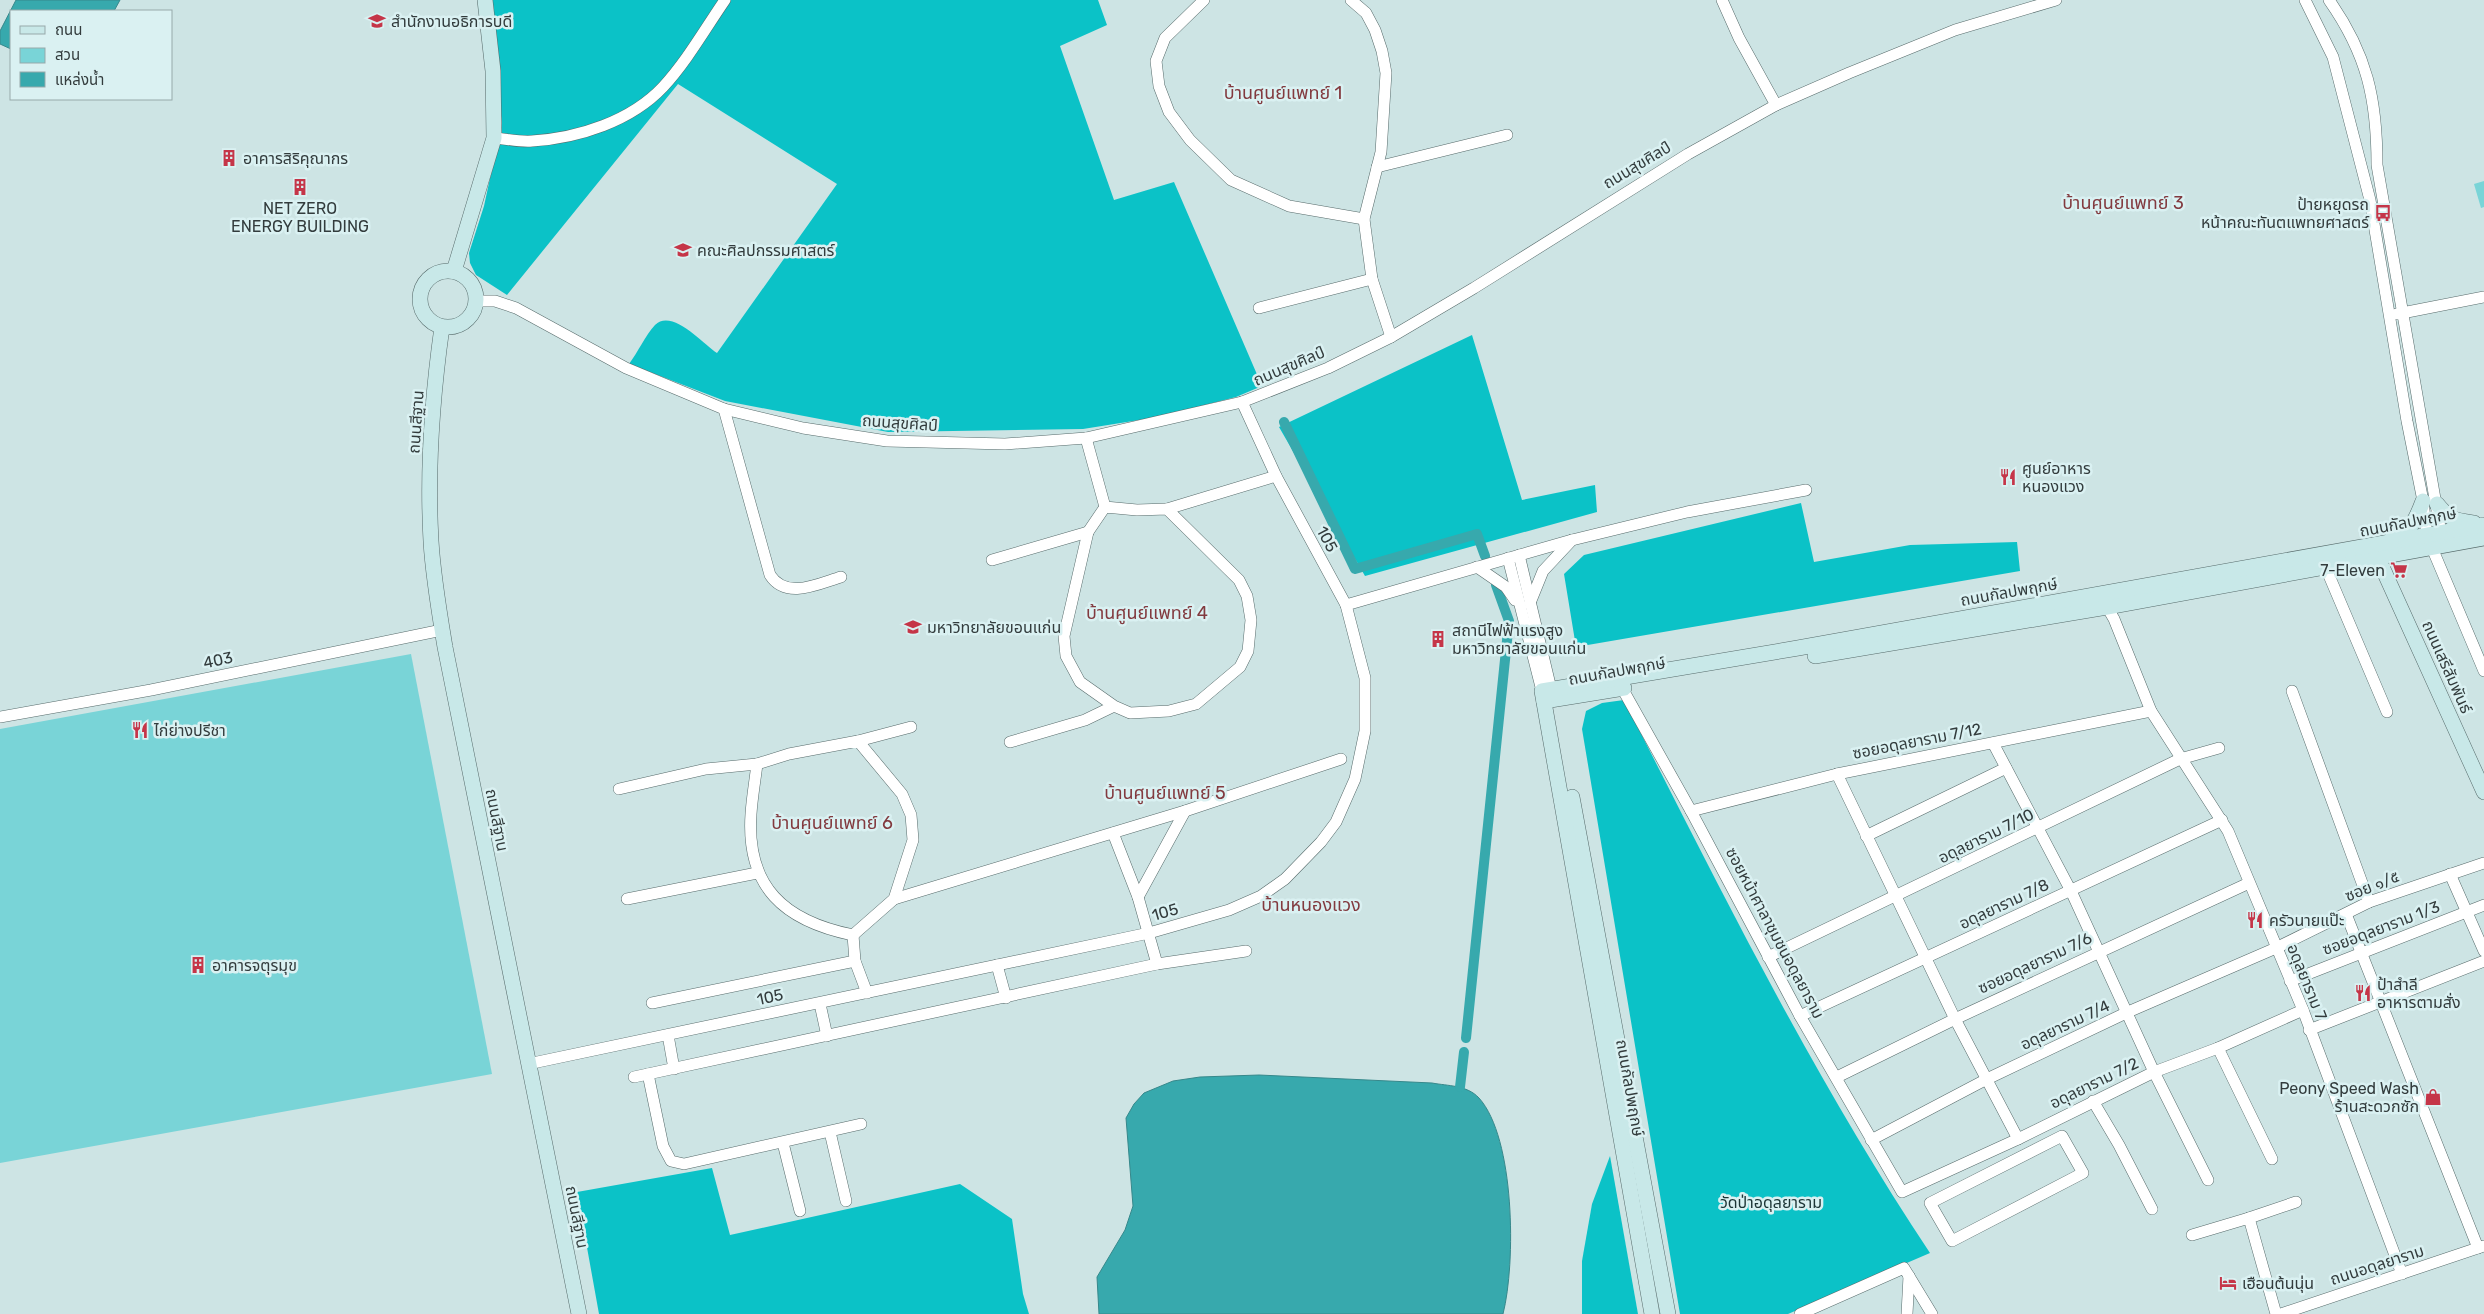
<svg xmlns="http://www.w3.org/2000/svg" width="2484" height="1314" font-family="Rubik,'Noto Sans Thai',sans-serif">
<rect width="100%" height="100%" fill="#cde4e4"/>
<g fill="#79d4d7">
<path d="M 2484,181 L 2484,207 L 2481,208 L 2474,184 Z"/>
<path d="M 411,654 L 492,1074 L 0,1163 L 0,729 Z"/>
</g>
<g fill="#0bc2c7">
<path d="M 485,0 L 1098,0 L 1107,25 L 1060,46 L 1114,200 L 1174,182 L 1262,386 L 1236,397 L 1158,417 L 1083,429 L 888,432 L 725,401 L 629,364 C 638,352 645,336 655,325 C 672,308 703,344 717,353 L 837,184 L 678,84 L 507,295 L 476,275 L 470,263 L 469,253 L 484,206 L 502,123 Z"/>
<path d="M 1472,335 L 1522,500 L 1595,485 L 1597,512 L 1365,576 L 1279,427 Z"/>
<path d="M 1801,503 L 1814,562 L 1910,545 L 2017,542 L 2020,571 L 1576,647 L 1564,574 L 1584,555 Z"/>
<path d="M 1624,700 C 1719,887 1813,1077 1930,1253 L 1788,1314 L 1680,1314 L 1582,729 L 1586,711 L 1602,703 Z"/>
<path d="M 1610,1156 L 1638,1314 L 1582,1314 L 1582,1261 L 1592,1204 Z"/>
<path d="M 712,1168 L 730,1235 L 960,1184 L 1012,1219 L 1023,1294 L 1029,1314 L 599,1314 L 577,1192 Z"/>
</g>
<g fill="#37a9ad" stroke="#36888b">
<path d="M 16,0 L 120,0 L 114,11 L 11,11 L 11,49 L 0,44 L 0,31 Z"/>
<path d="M 1259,1075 L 1432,1083 C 1448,1086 1467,1085 1479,1098 C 1515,1138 1516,1263 1503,1314 L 1099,1314 L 1097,1277 L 1125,1230 L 1133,1206 L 1126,1118 L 1134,1104 L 1144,1093 L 1173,1081 L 1200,1077 Z"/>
</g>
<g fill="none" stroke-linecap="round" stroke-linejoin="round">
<g stroke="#37a9ad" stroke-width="10">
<path d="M 1284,422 L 1355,569 L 1477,534 L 1485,556"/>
<path d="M 1466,1038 L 1509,621 L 1496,585"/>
<path d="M 1460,1087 L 1464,1052"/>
</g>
<g stroke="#576b6b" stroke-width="12">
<g id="street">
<path d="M 1204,0 L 1165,38 L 1156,61 L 1159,86 L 1169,112 L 1190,140 L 1231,180 L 1289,206 L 1364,219"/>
<path d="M 1351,0 L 1366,13 L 1375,30 L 1382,51 L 1386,73 L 1381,152 L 1364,219 L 1372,279 L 1391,337"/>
<path d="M 1722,0 L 1739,38 L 1776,105"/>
<path d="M 2305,0 L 2333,57 L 2370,200 L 2407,421 L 2423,501 L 2427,536 L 2484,671"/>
<path d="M 2329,0 C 2367,54 2377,99 2377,165 L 2442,539"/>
<path d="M 494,138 C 507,139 520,142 532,141 C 579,138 631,121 663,87 C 687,61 705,29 725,0"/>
<path d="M 1377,167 L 1507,135"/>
<path d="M 477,301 L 495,301 L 516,308 L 626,368 L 724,409 L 803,428 L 887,441 L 1005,444 L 1086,438 L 1242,402 L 1328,368 L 1391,337 L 1474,288 L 1688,154 L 1776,105 L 1849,73 L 1955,30 L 2056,0"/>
<path d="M 1259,308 L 1372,279"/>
<path d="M 2397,314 L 2484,297"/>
<path d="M 724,409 L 770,575 C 786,600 818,584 841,577"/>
<path d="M 1086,438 L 1105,507"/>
<path d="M 1167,509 L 1276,476"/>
<path d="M 1519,555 L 1551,689"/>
<path d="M 1508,558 L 1542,691"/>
<path d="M 992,560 L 1088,532"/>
<path d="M 2325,566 L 2387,712"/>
<path d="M 1477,567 L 1506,587 L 1515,600"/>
<path d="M 1530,603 L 1543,571 L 1572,540"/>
<path d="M 1346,605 L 1572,540 L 1687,512 L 1806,490"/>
<path d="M 2107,607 L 2114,619 L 2151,711 L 2228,831 L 2303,1010 L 2402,1274"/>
<path d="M 1622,688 L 1691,811 L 1800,1016 L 1902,1192 L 2018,1139 L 2154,1072 L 2218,1048 L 2303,1010"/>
<path d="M 2292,691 L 2369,902"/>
<path d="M 0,717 L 151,690 L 442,630"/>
<path d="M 858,741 L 902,794 L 911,815 L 913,840 L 894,899 L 853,935 C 784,921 746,887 751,814 C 752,798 755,781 757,764 L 789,754 Z"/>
<path d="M 858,741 L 911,727"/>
<path d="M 1010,742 L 1085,720 L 1114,706 L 1130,713 L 1169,711 L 1196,704 L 1240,667 L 1248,651 L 1251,620 L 1247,596 L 1239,580 L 1167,509 L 1137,510 L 1105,507 L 1088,532 L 1064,636 L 1066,656 L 1080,682 L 1114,706"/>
<path d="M 1993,743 L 2071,891 L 2154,1072 L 2208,1180"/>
<path d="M 1837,774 L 1955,1019 L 2018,1139"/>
<path d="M 619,789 L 706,769 L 757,764"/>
<path d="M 1691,811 L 1837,774 L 2151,711"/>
<path d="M 1113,833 L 1138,897 L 1157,964"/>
<path d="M 1866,836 L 2006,768"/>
<path d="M 2450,874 L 2484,951"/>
<path d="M 1138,897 L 1185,811"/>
<path d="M 627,899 L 757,873"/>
<path d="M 894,899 L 1185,811 L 1341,759"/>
<path d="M 2346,914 L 2478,1248"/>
<path d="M 853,935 L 855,961 L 867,993"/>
<path d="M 1768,957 L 2180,759 L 2219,748"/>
<path d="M 997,965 L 1006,998"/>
<path d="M 2290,981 L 2484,905"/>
<path d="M 652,1003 L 855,961"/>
<path d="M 820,1004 L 827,1036"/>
<path d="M 1800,1016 L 2222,820"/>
<path d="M 2309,1030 L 2484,961"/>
<path d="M 668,1035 L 674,1069"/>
<path d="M 2218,1048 L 2272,1159"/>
<path d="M 528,1064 L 1149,933 L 1229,910 L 1261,896 L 1285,879 L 1321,842 L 1336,822 L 1355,779 L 1365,731 L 1365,678 L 1346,605 L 1276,476 L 1242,402"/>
<path d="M 648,1074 L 663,1146 L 671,1161 L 684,1164 L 861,1124"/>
<path d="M 634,1077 L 1157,964 L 1246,951"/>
<path d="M 1837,1077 L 1955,1019 L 2249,883"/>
<path d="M 2093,1101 L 2119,1145 L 2152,1209"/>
<path d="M 830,1132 L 846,1201"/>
<path d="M 2062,1136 L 2083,1173 L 1952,1241 L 1930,1203 Z"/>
<path d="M 1871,1140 L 1987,1079 L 2128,1012 L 2276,948 L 2369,902 L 2484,863"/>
<path d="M 783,1143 L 800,1211"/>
<path d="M 2249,1218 L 2296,1202"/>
<path d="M 2192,1235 L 2249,1218 L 2276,1314"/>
<path d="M 1800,1314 L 1904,1268 L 1932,1314"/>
<path d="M 1907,1314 L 1909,1276"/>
<path d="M 2281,1314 L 2484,1246"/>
</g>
</g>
<g stroke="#576b6b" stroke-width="16">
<g id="secondary">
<circle cx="448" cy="299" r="28"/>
<path d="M 454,271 L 494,138 L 493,71 L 485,0"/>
<path d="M 442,327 C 432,398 427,470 431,541 C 433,576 439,611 445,647 L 579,1314"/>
<path d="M 2437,504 C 2450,520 2454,520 2474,523"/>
<path d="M 2392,538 C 2411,531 2416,520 2423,501"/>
<path d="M 2378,558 L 2484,792"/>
<path d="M 1815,656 L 2107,607 L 2484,538"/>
<path d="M 1544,701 L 1624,688"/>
<path d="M 1572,797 L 1668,1314"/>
<path d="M 1652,1314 L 1542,691 L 1798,648 L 2484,525"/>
</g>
</g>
<use href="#street" stroke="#fff" stroke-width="11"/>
<use href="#secondary" stroke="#c8e8e8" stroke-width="15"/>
</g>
<defs>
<g id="university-bare" transform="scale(1.35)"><path d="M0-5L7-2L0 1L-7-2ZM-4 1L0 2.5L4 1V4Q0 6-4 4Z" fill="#c53548" stroke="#daf1f2" stroke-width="2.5" paint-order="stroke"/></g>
<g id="building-bare" transform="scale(1.35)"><path d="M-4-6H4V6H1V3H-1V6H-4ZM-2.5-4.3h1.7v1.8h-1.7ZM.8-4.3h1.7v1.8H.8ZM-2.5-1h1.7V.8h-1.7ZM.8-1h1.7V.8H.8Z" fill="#c53548" stroke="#daf1f2" stroke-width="2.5" paint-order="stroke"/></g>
<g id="bus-bare" transform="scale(1.35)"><path d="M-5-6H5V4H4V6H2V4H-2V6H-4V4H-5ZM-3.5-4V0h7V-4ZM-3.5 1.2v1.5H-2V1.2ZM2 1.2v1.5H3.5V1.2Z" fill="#c53548" stroke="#daf1f2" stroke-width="2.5" paint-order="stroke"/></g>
<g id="restaurant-bare" transform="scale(1.35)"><path d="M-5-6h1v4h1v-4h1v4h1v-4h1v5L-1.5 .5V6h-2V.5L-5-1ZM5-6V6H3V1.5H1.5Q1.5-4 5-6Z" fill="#c53548" stroke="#daf1f2" stroke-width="2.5" paint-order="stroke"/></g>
<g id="supermarket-bare" transform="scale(1.35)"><path d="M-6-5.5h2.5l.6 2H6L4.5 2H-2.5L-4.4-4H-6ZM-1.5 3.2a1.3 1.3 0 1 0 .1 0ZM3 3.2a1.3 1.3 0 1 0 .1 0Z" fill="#c53548" stroke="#daf1f2" stroke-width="2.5" paint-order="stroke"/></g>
<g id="shop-bare" transform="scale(1.35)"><path d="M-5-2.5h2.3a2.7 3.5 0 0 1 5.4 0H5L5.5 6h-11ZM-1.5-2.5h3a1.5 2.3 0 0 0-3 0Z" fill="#c53548" stroke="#daf1f2" stroke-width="2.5" paint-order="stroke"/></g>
<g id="hotel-bare" transform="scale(1.35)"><path d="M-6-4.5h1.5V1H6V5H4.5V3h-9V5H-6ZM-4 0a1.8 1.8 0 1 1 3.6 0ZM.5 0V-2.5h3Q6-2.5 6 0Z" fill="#c53548" stroke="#daf1f2" stroke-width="2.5" paint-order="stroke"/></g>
</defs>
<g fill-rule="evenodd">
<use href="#university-bare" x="377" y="21"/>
<use href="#building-bare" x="229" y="158"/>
<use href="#building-bare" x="300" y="187"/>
<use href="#bus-bare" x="2383" y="213"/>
<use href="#university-bare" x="683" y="250"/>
<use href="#restaurant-bare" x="2008" y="477"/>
<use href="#supermarket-bare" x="2399" y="570"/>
<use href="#university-bare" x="913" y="627"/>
<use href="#building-bare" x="1438" y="639"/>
<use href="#restaurant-bare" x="140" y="730"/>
<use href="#restaurant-bare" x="2255" y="920"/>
<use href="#building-bare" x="198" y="965"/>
<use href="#restaurant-bare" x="2363" y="993"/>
<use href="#shop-bare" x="2433" y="1097"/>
<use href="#hotel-bare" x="2228" y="1283"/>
</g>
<g text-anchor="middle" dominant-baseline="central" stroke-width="5" stroke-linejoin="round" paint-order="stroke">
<g font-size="16" fill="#333c3d" stroke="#daf1f2" text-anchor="start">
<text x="391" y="21">สำนักงานอธิการบดี</text>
<text x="243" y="158">อาคารสิริคุณากร</text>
<text x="2369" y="204" text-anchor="end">ป้ายหยุดรถ<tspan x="2369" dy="18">หน้าคณะทันตแพทยศาสตร์</tspan></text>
<text x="300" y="208" text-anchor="middle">NET ZERO<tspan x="300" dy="18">ENERGY BUILDING</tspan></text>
<text x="697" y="250">คณะศิลปกรรมศาสตร์</text>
<text x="2022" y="468">ศูนย์อาหาร<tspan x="2022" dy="18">หนองแวง</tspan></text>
<text x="2385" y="570" text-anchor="end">7-Eleven</text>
<text x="927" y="627">มหาวิทยาลัยขอนแก่น</text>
<text x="1452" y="630">สถานีไฟฟ้าแรงสูง<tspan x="1452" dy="18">มหาวิทยาลัยขอนแก่น</tspan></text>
<text x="154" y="730">ไก่ย่างปรีชา</text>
<text x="2269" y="920">ครัวนายแป๊ะ</text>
<text x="212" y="965">อาคารจตุรมุข</text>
<text x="2377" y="984">ป้าสำลี<tspan x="2377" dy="18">อาหารตามสั่ง</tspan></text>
<text x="2419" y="1088" text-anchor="end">Peony Speed Wash<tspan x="2419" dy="18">ร้านสะดวกซัก</tspan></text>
<text x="2242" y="1283">เฮือนต้นนุ่น</text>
</g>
<g font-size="16" fill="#333c3d" stroke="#daf1f2">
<text transform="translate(1637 165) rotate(-31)">ถนนสุขศิลป์</text>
<text transform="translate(1289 366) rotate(-23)">ถนนสุขศิลป์</text>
<text transform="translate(416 422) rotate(-86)">ถนนสีฐาน</text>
<text transform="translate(900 423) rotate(4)">ถนนสุขศิลป์</text>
<text transform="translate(2408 522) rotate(-11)">ถนนกัลปพฤกษ์</text>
<text transform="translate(1327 539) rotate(62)">105</text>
<text transform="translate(2009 592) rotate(-10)">ถนนกัลปพฤกษ์</text>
<text transform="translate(218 660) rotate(-12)">403</text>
<text transform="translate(2447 667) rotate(66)">ถนนเสรีสัมพันธ์</text>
<text transform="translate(1617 671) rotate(-10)">ถนนกัลปพฤกษ์</text>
<text transform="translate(1917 741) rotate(-11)">ซอยอดุลยาราม 7/12</text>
<text transform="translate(497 820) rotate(79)">ถนนสีฐาน</text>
<text transform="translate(1986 836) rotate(-26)">อดุลยาราม 7/10</text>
<text transform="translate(2372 886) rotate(-22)">ซอย ๑/๕</text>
<text transform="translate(2004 904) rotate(-25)">อดุลยาราม 7/8</text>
<text transform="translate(1165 912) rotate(-16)">105</text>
<text transform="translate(2381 928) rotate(-21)">ซอยอดุลยาราม 1/3</text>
<text transform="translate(1775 933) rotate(62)">ซอยหน้าศาลาชุมชนอดุลยาราม</text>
<text transform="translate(2035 963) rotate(-25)">ซอยอดุลยาราม 7/6</text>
<text transform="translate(2307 982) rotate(68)">อดุลยาราม 7</text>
<text transform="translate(770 997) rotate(-12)">105</text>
<text transform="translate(2065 1025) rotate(-25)">อดุลยาราม 7/4</text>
<text transform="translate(2094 1083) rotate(-26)">อดุลยาราม 7/2</text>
<text transform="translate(1630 1088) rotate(80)">ถนนกัลปพฤกษ์</text>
<text transform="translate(577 1217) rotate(79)">ถนนสีฐาน</text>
<text transform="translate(2377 1265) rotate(-18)">ถนนอดุลยาราม</text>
</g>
<g font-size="16" fill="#1c3536" stroke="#daf1f2">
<text x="1771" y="1202">วัดป่าอดุลยาราม</text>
</g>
<g font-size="18" fill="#823a3f" stroke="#daf1f2">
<text x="1283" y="93">บ้านศูนย์แพทย์ 1</text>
<text x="2123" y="203">บ้านศูนย์แพทย์ 3</text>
<text x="1147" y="613">บ้านศูนย์แพทย์ 4</text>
<text x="1165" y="793">บ้านศูนย์แพทย์ 5</text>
<text x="832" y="823">บ้านศูนย์แพทย์ 6</text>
<text x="1311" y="905">บ้านหนองแวง</text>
</g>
</g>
<rect x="10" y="10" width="162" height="90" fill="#daf1f2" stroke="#97a9aa"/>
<rect x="20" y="26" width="25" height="8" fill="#c8e8e8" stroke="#97a9aa"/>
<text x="55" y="35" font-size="15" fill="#333c3d">ถนน</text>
<rect x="20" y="48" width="25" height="15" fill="#79d4d7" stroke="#97a9aa"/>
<text x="55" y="60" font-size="15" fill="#333c3d">สวน</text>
<rect x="20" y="72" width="25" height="15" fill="#37a9ad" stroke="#97a9aa"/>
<text x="55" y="85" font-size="15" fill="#333c3d">แหล่งน้ำ</text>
</svg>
